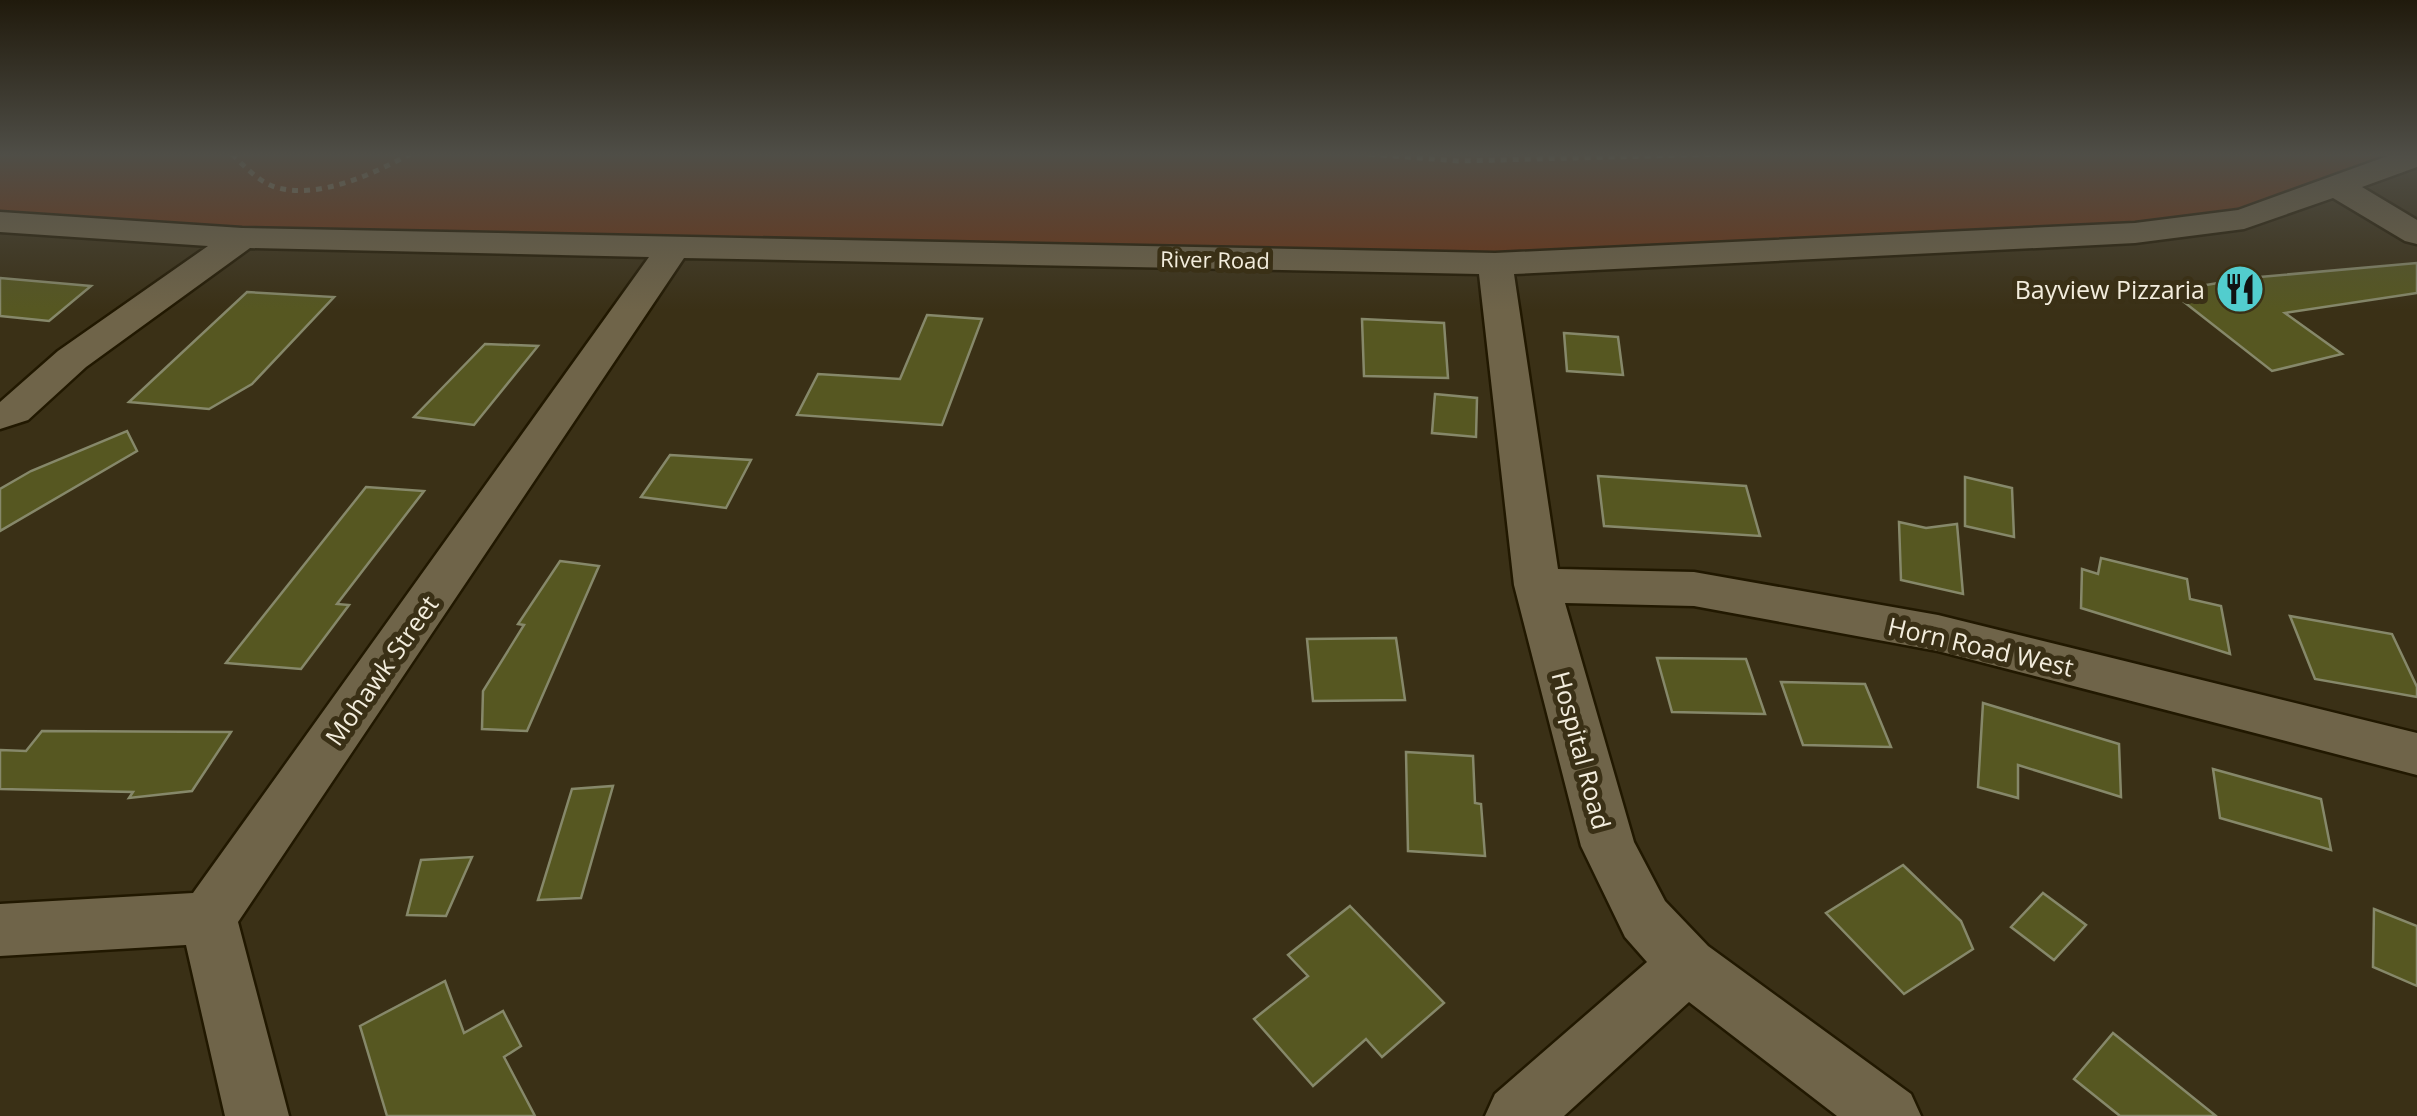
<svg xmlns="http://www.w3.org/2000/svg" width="2417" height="1116" font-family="'Open Sans',sans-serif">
<rect width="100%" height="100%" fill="#3a3016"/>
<path fill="#6d3212" d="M 0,154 L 2417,154 L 2417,156 L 2244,219 L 1495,264 L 0,222 Z"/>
<g fill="#565721" stroke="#86886a" stroke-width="2.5">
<path d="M 2417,263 L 2417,293 L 2285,313 L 2342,354 L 2272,371 L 2170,291 L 2248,278 Z"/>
<path d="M 0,278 L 91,286 L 49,321 L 0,316 Z"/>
<path d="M 247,292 L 334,297 L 252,384 L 209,409 L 129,402 Z"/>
<path d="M 927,315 L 982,319 L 942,425 L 797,415 L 818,374 L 900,379 Z"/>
<path d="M 1362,319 L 1444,323 L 1448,378 L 1364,376 Z"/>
<path d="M 1564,333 L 1618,337 L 1623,375 L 1567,371 Z"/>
<path d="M 485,344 L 538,346 L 474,425 L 414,417 Z"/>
<path d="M 1435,394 L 1477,398 L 1476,437 L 1432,433 Z"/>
<path d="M 127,431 L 137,451 L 0,531 L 0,489 L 31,471 Z"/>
<path d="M 670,455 L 751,460 L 726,508 L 641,497 Z"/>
<path d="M 1598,476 L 1746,486 L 1760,536 L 1604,526 Z"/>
<path d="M 1965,477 L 2012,488 L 2014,537 L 1965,526 Z"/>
<path d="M 366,487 L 424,491 L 337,604 L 349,605 L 301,669 L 226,663 Z"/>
<path d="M 1899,522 L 1926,528 L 1957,524 L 1963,594 L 1901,580 Z"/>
<path d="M 2101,558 L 2187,579 L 2190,599 L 2221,606 L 2230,654 L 2081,608 L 2082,569 L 2098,574 Z"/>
<path d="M 560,561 L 599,566 L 527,731 L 482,729 L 483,691 L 524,625 L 518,624 Z"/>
<path d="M 2290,616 L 2392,634 L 2417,687 L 2417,697 L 2315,679 Z"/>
<path d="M 1396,638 L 1405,700 L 1313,701 L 1307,639 Z"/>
<path d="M 1657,658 L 1746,659 L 1765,714 L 1672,712 Z"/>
<path d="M 1781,682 L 1865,684 L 1891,747 L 1803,745 Z"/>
<path d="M 1983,703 L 2119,744 L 2121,797 L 2018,765 L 2018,798 L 1978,787 Z"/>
<path d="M 42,731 L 231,732 L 192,791 L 129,798 L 133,792 L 0,789 L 0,750 L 26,751 Z"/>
<path d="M 1406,752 L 1473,756 L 1475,803 L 1481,804 L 1485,856 L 1408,851 Z"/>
<path d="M 2213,769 L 2321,799 L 2331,850 L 2220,818 Z"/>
<path d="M 613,786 L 581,898 L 538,900 L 572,789 Z"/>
<path d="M 472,857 L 446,916 L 407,915 L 421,860 Z"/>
<path d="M 1903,865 L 1961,921 L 1973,949 L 1904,994 L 1826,913 Z"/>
<path d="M 2043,893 L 2086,925 L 2054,960 L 2011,927 Z"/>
<path d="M 1350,906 L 1444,1003 L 1382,1057 L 1366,1039 L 1313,1086 L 1254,1019 L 1308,976 L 1288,955 Z"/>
<path d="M 2374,909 L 2417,926 L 2417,986 L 2373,967 Z"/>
<path d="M 445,981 L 464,1033 L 503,1011 L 521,1046 L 504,1057 L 535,1116 L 387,1116 L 360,1026 Z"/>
<path d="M 2113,1033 L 2216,1116 L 2120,1116 L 2074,1079 Z"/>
</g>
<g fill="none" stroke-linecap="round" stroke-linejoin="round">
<g stroke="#211800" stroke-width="5">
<path id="minor" d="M 2393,154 L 2417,154 L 2417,167 L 2362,187 L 2417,220 L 2417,244 L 2405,241 L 2333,198 L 2244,229 L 2135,243 L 1514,274 L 1558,569 L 1694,572 L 1938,615 L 2417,733 L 2417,775 L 1938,651 L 1694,606 L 1565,603 L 1634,842 L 1665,901 L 1708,946 L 1911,1094 L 1921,1116 L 1837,1116 L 1689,1002 L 1564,1116 L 1485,1116 L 1495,1094 L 1647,962 L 1625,937 L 1581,846 L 1514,585 L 1479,274 L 684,258 L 238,922 L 289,1116 L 225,1116 L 186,945 L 0,956 L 0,904 L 193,893 L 649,257 L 250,248 L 86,367 L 28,420 L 0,429 L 0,402 L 58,351 L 208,246 L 0,232 L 0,212 L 242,228 L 1495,253 L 2135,223 L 2238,210 Z"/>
</g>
<g stroke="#8a826c" stroke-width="5" stroke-dasharray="6 6" stroke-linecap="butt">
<path d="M 232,154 C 245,167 258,181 275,187 C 318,200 373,174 410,154"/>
<path d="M 1369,154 L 1459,161 L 1723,154"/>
</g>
<use href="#minor" fill="#6f6449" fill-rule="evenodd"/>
</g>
<linearGradient id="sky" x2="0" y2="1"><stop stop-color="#201a0c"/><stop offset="0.5" stop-color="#4f4e47"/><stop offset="1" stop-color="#4f4e47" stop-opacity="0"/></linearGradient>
<rect width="2417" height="310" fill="url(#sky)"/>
<defs>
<g id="restaurant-disc" transform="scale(2.5)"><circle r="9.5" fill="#52cdce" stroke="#3a3016"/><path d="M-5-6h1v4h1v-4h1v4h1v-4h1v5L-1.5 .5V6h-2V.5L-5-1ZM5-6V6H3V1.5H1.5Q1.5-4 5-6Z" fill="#111"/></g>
</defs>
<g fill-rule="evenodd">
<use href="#restaurant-disc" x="2240" y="289"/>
</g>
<g text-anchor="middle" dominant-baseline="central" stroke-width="10" stroke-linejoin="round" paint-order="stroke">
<g font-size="22" fill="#f3eddd" stroke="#3a3016">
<text transform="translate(1215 259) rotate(1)">River Road</text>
</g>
<g font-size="25" fill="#f3eddd" stroke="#3a3016" text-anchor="end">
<text x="2205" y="289">Bayview Pizzaria</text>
</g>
<g font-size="25" fill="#f3eddd" stroke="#3a3016">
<text transform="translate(1981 646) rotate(13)">Horn Road West</text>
<text transform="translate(381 670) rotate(-55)">Mohawk Street</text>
<text transform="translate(1582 750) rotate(75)">Hospital Road</text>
</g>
</g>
</svg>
